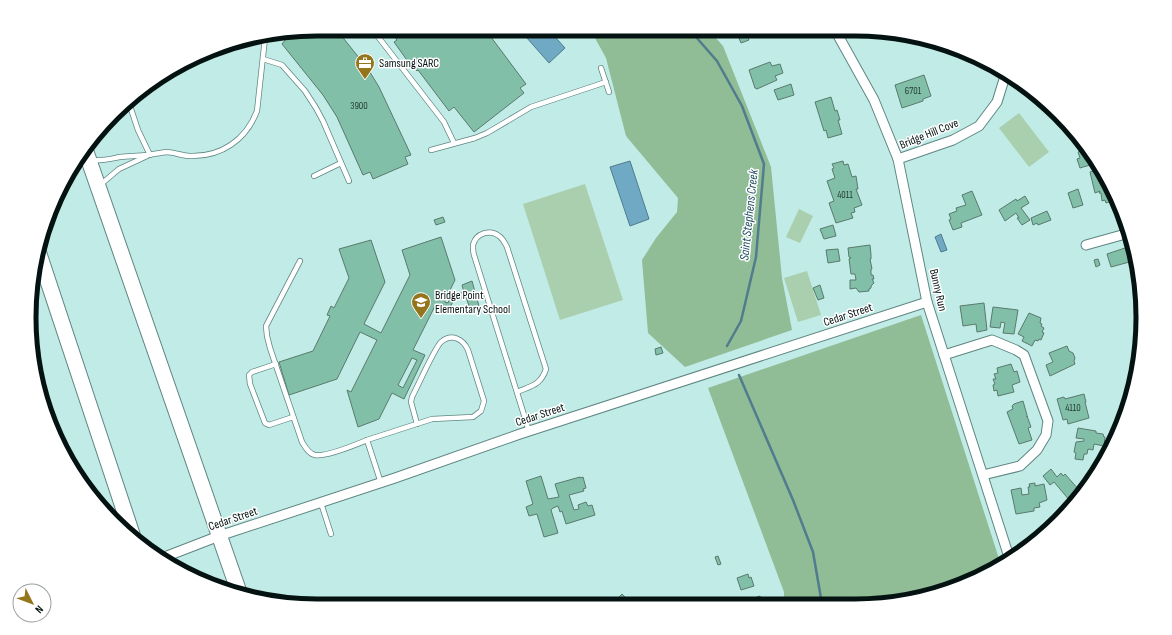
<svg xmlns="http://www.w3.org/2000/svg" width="1172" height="635" font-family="'Sofia Sans Condensed',sans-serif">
<rect width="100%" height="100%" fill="#c1ebe6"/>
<g fill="#aacfaf">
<path d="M 1019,113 L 1049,152 L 1029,167 L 999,128 Z"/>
<path d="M 585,184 L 623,300 L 560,320 L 523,204 Z"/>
<path d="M 799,209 L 813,216 L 800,243 L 786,237 Z"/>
<path d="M 807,271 L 821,315 L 798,322 L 784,278 Z"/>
</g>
<g fill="#90bc96">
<path d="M 590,29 L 708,29 L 723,46 L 771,167 L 782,278 L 792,330 L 685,367 L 648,333 L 642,260 L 656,238 L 677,212 L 678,198 L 626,136 L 606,58 Z"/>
<path d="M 921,315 L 1001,565 L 965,584 L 892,604 L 784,604 L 784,592 L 708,388 Z"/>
</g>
<g fill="#70a9c3" stroke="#507c8e">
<path d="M 519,29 L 548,29 L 565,48 L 549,63 Z"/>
<path d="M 630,161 L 649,219 L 630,226 L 610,167 Z"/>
<path d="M 941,234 L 947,250 L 941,252 L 935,237 Z"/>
</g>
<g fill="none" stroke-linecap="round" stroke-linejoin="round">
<g stroke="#507c8e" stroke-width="2.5">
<path d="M 689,29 L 717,61 L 742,106 L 764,164 L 756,257 L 741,321 L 727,346"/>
<path d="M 739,375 L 793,500 L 813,552 L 822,604"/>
</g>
</g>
<g fill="#82bfa8" stroke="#597a6d" fill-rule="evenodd">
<path d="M 318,29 L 336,29 L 368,69 L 379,87 L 411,155 L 405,157 L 408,164 L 373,179 L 370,172 L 363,175 L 337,117 L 323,95 L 282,44 L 286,39 L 282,35 Z"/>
<path d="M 388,29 L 485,29 L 526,84 L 520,88 L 524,93 L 474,132 L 454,107 L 449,111 L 418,70 L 417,71 L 409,63 L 394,42 L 397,40 Z"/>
<path d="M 747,35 L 749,40 L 741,43 L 739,38 Z"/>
<path d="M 770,62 L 772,66 L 780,64 L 783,73 L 775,76 L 777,80 L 757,89 L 755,88 L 749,70 Z"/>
<path d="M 924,75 L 931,96 L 923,99 L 923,101 L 902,108 L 895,85 Z"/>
<path d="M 791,84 L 794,95 L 778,100 L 774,90 Z"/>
<path d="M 831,97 L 835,111 L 837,110 L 840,120 L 838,120 L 842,134 L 828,138 L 826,130 L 824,131 L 815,102 Z"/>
<path d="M 1080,139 L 1097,163 L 1080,168 L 1077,159 L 1080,158 L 1078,152 L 1080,151 L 1076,140 Z"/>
<path d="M 843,161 L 844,165 L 848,164 L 852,177 L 856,176 L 858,189 L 856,189 L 862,205 L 854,208 L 855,212 L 851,213 L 853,218 L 836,223 L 829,203 L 834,201 L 827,181 L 835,178 L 832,169 L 834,168 L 832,164 Z"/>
<path d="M 1099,169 L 1102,179 L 1105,177 L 1113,190 L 1117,199 L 1106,203 L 1105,200 L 1102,201 L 1101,193 L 1099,193 L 1100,191 L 1095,193 L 1090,172 Z"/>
<path d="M 1078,189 L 1083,205 L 1073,208 L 1068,193 Z"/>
<path d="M 972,191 L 982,215 L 961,223 L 962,227 L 953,230 L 949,220 L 951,219 L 949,214 L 957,211 L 956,208 L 966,205 L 962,195 Z"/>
<path d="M 1025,196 L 1029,203 L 1021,208 L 1030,220 L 1022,225 L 1017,218 L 1019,218 L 1016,213 L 1005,221 L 999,210 L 1016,199 L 1017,201 Z"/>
<path d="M 1047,211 L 1051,220 L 1038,225 L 1037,223 L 1033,225 L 1031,218 Z"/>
<path d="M 443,217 L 445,222 L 436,225 L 434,220 Z"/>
<path d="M 833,225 L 836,236 L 824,239 L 820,229 Z"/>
<path d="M 441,237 L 455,280 L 445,300 L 445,302 L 448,303 L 451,296 L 464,292 L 462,285 L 472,281 L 479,306 L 470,309 L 466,297 L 454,300 L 449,309 L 443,306 L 441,309 L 435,306 L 413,350 L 425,355 L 404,399 L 392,393 L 379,419 L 358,427 L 347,390 L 351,392 L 377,340 L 360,332 L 337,379 L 289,395 L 279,362 L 313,351 L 330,316 L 327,315 L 331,306 L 334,308 L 349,278 L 339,249 L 371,240 L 385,282 L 364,324 L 381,333 L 410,275 L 402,250 ZM 412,358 L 417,360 L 403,388 L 398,385 Z"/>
<path d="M 870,245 L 871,255 L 871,259 L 870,259 L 872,269 L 871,269 L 871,275 L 873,275 L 874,279 L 872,279 L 874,283 L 871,286 L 871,288 L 869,289 L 869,291 L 859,292 L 856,288 L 850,289 L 850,280 L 856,280 L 855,274 L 851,274 L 849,259 L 851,258 L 849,257 L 848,248 Z"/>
<path d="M 1134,245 L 1137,268 L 1136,269 L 1133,261 L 1111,267 L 1107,254 Z"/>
<path d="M 838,249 L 840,261 L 828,263 L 826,250 Z"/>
<path d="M 1098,259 L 1100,265 L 1096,267 L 1094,260 Z"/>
<path d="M 820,285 L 824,298 L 818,300 L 813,288 Z"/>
<path d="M 1142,299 L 1142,318 L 1136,301 Z"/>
<path d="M 984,303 L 987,330 L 977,332 L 976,324 L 963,326 L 960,306 Z"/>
<path d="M 993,307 L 1018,310 L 1014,334 L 1003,333 L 1005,323 L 1001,322 L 1000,328 L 990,327 Z"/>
<path d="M 1029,313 L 1041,318 L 1040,323 L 1042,324 L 1041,326 L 1044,328 L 1042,332 L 1044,333 L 1041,340 L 1039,339 L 1038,341 L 1035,340 L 1032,346 L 1022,341 L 1024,337 L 1018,334 Z"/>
<path d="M 1067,346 L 1069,351 L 1073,353 L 1075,358 L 1074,361 L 1075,364 L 1050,376 L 1046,365 L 1053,362 L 1049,353 Z"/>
<path d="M 661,347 L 663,353 L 656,355 L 655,349 Z"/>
<path d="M 1011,364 L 1014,372 L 1017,371 L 1020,382 L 1012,385 L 1014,392 L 998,396 L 997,390 L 994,391 L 993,385 L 995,384 L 993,379 L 996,379 L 994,374 L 998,373 L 997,368 Z"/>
<path d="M 1084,394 L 1086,402 L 1085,402 L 1089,418 L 1068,424 L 1067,419 L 1063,420 L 1057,399 L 1064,397 L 1065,399 Z"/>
<path d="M 45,400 L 46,400 L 51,414 L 48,415 Z"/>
<path d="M 1023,401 L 1027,415 L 1027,417 L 1027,416 L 1031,427 L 1028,428 L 1032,440 L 1019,444 L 1007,412 L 1013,409 L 1012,406 L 1014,404 Z"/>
<path d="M 51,426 L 51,428 L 55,427 L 56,430 L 57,429 L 62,441 L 60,442 L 51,428 Z"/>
<path d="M 1078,428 L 1096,431 L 1096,433 L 1103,434 L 1104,437 L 1105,437 L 1104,446 L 1094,444 L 1093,450 L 1088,449 L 1087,454 L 1084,454 L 1083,460 L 1075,459 L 1076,453 L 1074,452 L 1076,442 L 1084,441 L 1084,439 L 1076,438 Z"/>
<path d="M 67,446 L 68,452 L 70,451 L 72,460 L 71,460 L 63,447 Z"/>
<path d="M 1051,469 L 1057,477 L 1061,473 L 1063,476 L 1065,474 L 1079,490 L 1082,488 L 1084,490 L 1071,502 L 1054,482 L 1050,485 L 1043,476 Z"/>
<path d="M 541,476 L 548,499 L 559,497 L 555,484 L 580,477 L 580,478 L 583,477 L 586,488 L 583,489 L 584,491 L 569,495 L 574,510 L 579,509 L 578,505 L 586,502 L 588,506 L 592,505 L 595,515 L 566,524 L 562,511 L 560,512 L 558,506 L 553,508 L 551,510 L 558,533 L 544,537 L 537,514 L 529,516 L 526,507 L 533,504 L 526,481 Z"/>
<path d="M 1035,483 L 1035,486 L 1044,484 L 1047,500 L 1039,503 L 1040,507 L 1034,508 L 1034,511 L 1016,514 L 1011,490 L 1021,488 L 1022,495 L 1029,494 L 1028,487 L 1030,487 L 1029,484 Z"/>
<path d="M 718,556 L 721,564 L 718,565 L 715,557 Z"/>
<path d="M 748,574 L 749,578 L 751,577 L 754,586 L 741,590 L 737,578 Z"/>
<path d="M 622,594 L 629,601 L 626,604 L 625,604 L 618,598 Z"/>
<path d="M 760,596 L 762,602 L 754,604 L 746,604 L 745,601 Z"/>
</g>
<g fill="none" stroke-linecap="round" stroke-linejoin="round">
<g stroke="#5f8682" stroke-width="6">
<g id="service">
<path d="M 372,29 L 444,122 L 454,143"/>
<path d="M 263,59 L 282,65 L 305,91 L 316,108 L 323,121 L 349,181"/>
<path d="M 601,68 L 609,92"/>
<path d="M 129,103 L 138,130 L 150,155"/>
<path d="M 431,150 L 475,138 L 487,133 L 531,107 L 606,82"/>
<path d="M 93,160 C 103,161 110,159 120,157 C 129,156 138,156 147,155 C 154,154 160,153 166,152 C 174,152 182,156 190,156 C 221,157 246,140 257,111 L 265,38"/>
<path d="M 314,176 L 341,163"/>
<path d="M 100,185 L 119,169 L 147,156"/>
<path d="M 300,261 L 266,326 L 267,336 L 270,348 L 302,442 C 305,447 309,454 315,455 C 327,457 355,445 367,440 L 381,483"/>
<path d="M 276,364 L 252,372 L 249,375 L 250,384 L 265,423 L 269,425 L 293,417"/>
<path d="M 517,392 C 531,386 541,385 546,369 L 507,247 C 505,243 502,238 499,236 C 490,229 476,233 473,245 C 473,248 473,252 474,255 L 529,431"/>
<path d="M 367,440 L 432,419 L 473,417 L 481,411 L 484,401 L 468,350 C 463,339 452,333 441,342 C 434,349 418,386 412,397 L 411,402 L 417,424"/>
<path d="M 321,503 L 331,534"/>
</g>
</g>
<g stroke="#5f8682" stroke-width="11">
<g id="minor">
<path d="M 835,30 L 874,100 L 898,159 L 927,302 L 1010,560"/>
<path d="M 898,159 L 953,140 L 979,126 L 997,102 L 1006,73"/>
<path d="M 1086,245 L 1129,233"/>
<path d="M 944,355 L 992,340 L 1016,350 L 1024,355 L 1048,421 L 1046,435 L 1037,450 L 1020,466 L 983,475"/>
<path d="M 162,558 L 219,536 L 395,478 L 520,434 L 927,302"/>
</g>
</g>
<g stroke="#5f8682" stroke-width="17">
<g id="trunk">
<path d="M 85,149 L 240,595"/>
<path d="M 38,251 L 132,534"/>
</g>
</g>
<use href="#service" stroke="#fff" stroke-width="4.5"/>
<use href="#minor" stroke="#fff" stroke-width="9"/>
<use href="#trunk" stroke="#fff" stroke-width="15"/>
</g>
<defs>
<g id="office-pin" transform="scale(1)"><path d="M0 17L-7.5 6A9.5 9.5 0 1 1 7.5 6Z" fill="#94751c" stroke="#fff"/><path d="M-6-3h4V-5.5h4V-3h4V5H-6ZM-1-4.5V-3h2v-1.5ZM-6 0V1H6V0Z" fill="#fff"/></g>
<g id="school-pin" transform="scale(1)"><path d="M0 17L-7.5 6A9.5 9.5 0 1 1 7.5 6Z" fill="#94751c" stroke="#fff"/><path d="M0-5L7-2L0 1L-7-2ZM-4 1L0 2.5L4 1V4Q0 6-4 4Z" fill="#fff"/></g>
</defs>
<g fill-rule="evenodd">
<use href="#office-pin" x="365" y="63"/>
<use href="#school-pin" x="421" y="302"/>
</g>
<g text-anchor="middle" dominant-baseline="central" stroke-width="3" stroke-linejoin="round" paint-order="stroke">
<g font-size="10" fill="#243e37">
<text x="913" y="91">6701</text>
<text x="359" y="106">3900</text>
<text x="845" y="195">4011</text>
<text x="1073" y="408">4110</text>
</g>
<g font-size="12" fill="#041311" stroke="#fff" text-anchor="start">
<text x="379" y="63">Samsung SARC</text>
<text x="435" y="295">Bridge Point<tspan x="435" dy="14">Elementary School</tspan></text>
</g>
<g font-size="12" fill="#041311" stroke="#fff">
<text transform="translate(929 134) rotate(-22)">Bridge Hill Cove</text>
<text transform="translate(938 290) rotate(77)">Bunny Run</text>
<text transform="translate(848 315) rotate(-18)">Cedar Street</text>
<text transform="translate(540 415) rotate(-18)">Cedar Street</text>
<text transform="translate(233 519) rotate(-19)">Cedar Street</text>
</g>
<g font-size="13" font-style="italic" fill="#204f63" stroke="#fff">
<text transform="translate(749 215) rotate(-84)">Saint Stephens Creek</text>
</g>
</g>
<path d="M0 0H1172V635H0ZM317 36H855A281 281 0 0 1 1136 317V318A281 281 0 0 1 855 599H317A281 281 0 0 1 36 318V317A281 281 0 0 1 317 36Z" fill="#fff" fill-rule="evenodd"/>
<path fill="none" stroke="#041311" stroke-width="5" d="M317 36H855A281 281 0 0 1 1136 317V318A281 281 0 0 1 855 599H317A281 281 0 0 1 36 318V317A281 281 0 0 1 317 36Z"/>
<g transform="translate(32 603) rotate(132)"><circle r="19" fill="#ffffff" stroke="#9ba1a0"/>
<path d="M0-3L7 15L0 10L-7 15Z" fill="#94751c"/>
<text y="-6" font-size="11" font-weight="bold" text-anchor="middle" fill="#041311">N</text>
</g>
</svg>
